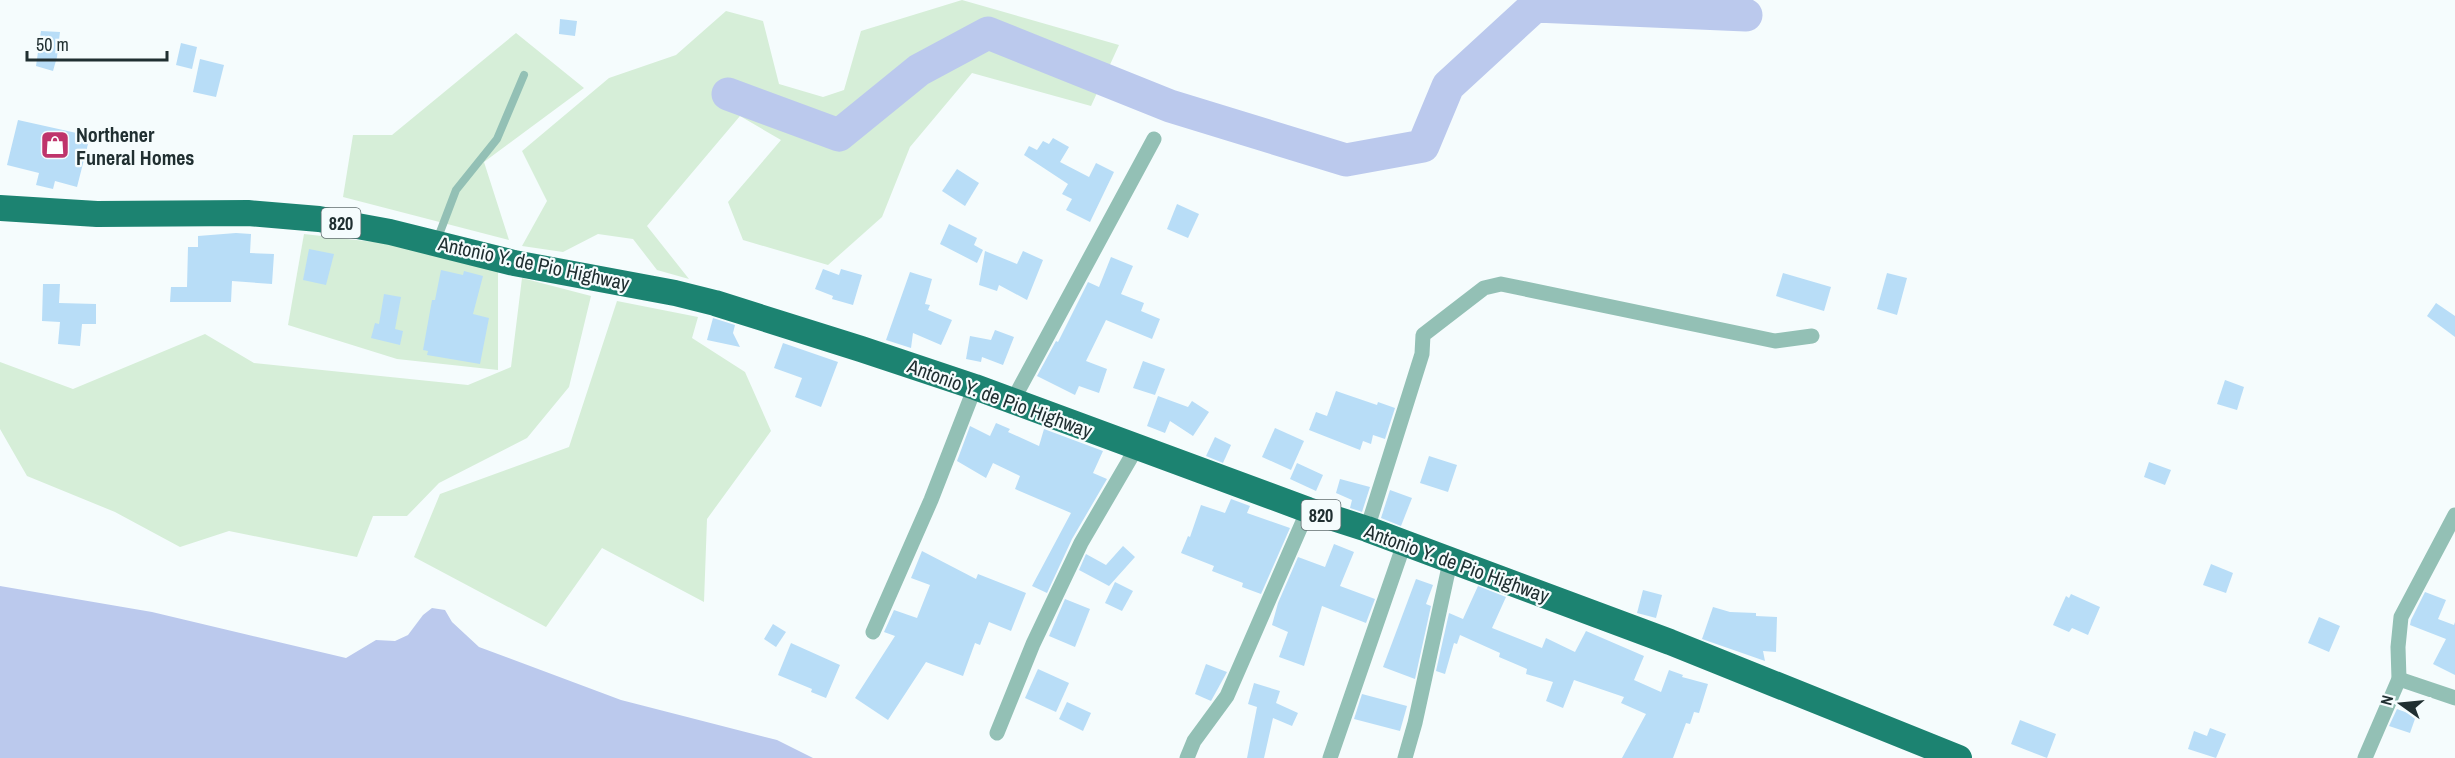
<svg xmlns="http://www.w3.org/2000/svg" width="2455" height="758" font-family="'Archivo Narrow',sans-serif">
<rect width="100%" height="100%" fill="#f5fcfd"/>
<g fill="#d6eed8">
<path d="M 962,0 L 1119,45 L 1091,106 L 972,73 L 910,147 L 882,217 L 828,265 L 743,240 L 728,202 L 781,140 L 740,116 L 647,226 L 689,279 L 657,270 L 633,239 L 598,234 L 563,252 L 522,246 L 547,201 L 522,151 L 609,78 L 676,55 L 726,11 L 763,21 L 779,84 L 823,97 L 844,90 L 861,31 Z"/>
<path d="M 516,33 L 584,88 L 484,162 L 509,240 L 343,197 L 353,135 L 392,135 Z"/>
<path d="M 304,234 L 400,245 L 498,265 L 498,370 L 397,359 L 288,325 Z"/>
<path d="M 522,278 L 591,296 L 569,387 L 527,438 L 439,483 L 407,516 L 373,516 L 357,557 L 229,531 L 180,547 L 115,512 L 27,476 L 0,429 L 0,362 L 73,389 L 205,334 L 254,363 L 468,385 L 511,367 Z"/>
<path d="M 617,301 L 698,317 L 692,338 L 745,372 L 771,431 L 707,519 L 704,602 L 602,548 L 546,627 L 414,557 L 440,494 L 569,447 Z"/>
</g>
<path fill="#bbc9ed" d="M 0,586 L 152,612 L 346,658 L 376,640 L 395,641 L 408,635 L 423,615 L 432,608 L 445,610 L 452,622 L 479,647 L 621,700 L 777,740 L 813,758 L 0,758 Z"/>
<g fill="none" stroke-linecap="round" stroke-linejoin="round">
<path stroke="#bbc9ed" stroke-width="33" d="M 728,94 L 839,135 L 919,70 L 988,33 L 1170,106 L 1346,160 L 1423,146 L 1448,86 L 1535,6 L 1746,15"/>
</g>
<g fill="#b8ddf7">
<path d="M 560,19 L 577,21 L 575,36 L 559,34 Z"/>
<path d="M 41,31 L 60,32 L 57,57 L 53,71 L 36,66 Z"/>
<path d="M 181,43 L 197,47 L 192,69 L 176,65 Z"/>
<path d="M 200,59 L 224,65 L 216,97 L 193,92 Z"/>
<path d="M 18,120 L 90,136 L 77,187 L 55,181 L 53,189 L 36,185 L 39,173 L 7,165 Z"/>
<path d="M 1053,138 L 1069,147 L 1060,162 L 1089,177 L 1096,163 L 1114,172 L 1090,222 L 1066,210 L 1072,199 L 1062,194 L 1068,184 L 1024,155 L 1029,146 L 1037,150 L 1043,141 L 1049,144 Z"/>
<path d="M 957,169 L 979,183 L 965,206 L 942,191 Z"/>
<path d="M 1177,204 L 1199,214 L 1188,238 L 1167,229 Z"/>
<path d="M 949,224 L 977,238 L 974,245 L 983,250 L 977,263 L 940,244 Z"/>
<path d="M 236,233 L 251,234 L 250,253 L 274,254 L 272,284 L 232,281 L 231,302 L 170,302 L 171,287 L 187,287 L 188,247 L 198,247 L 198,236 Z"/>
<path d="M 309,249 L 334,254 L 326,285 L 303,280 Z"/>
<path d="M 985,251 L 1017,264 L 1023,251 L 1043,260 L 1027,300 L 999,285 L 997,291 L 979,285 Z"/>
<path d="M 1111,257 L 1133,266 L 1121,294 L 1144,303 L 1141,311 L 1160,319 L 1152,339 L 1106,320 L 1086,361 L 1107,369 L 1099,393 L 1079,386 L 1075,395 L 1037,376 L 1056,341 L 1058,342 L 1088,282 L 1099,287 Z"/>
<path d="M 823,269 L 839,275 L 841,269 L 862,275 L 853,305 L 832,299 L 833,296 L 815,289 Z"/>
<path d="M 441,270 L 463,275 L 464,271 L 483,276 L 473,314 L 489,318 L 480,364 L 427,355 L 428,351 L 423,350 L 432,300 L 435,300 Z"/>
<path d="M 910,272 L 932,279 L 925,304 L 930,305 L 928,310 L 952,320 L 941,345 L 913,333 L 911,348 L 886,340 Z"/>
<path d="M 1783,273 L 1831,287 L 1824,311 L 1776,296 Z"/>
<path d="M 1887,273 L 1907,278 L 1897,315 L 1877,309 Z"/>
<path d="M 43,284 L 60,284 L 59,303 L 96,304 L 96,324 L 82,324 L 80,346 L 58,344 L 60,322 L 42,321 Z"/>
<path d="M 384,294 L 401,297 L 395,329 L 403,331 L 400,345 L 371,338 L 375,323 L 379,324 Z"/>
<path d="M 2436,303 L 2455,316 L 2455,337 L 2427,316 Z"/>
<path d="M 713,318 L 735,325 L 733,333 L 740,347 L 707,340 Z"/>
<path d="M 995,330 L 1014,337 L 1003,365 L 982,357 L 981,362 L 966,359 L 970,336 L 991,340 Z"/>
<path d="M 783,343 L 838,362 L 821,407 L 795,397 L 802,378 L 774,368 Z"/>
<path d="M 1143,361 L 1165,369 L 1155,395 L 1133,388 Z"/>
<path d="M 2225,380 L 2244,387 L 2237,410 L 2217,404 Z"/>
<path d="M 1336,391 L 1377,405 L 1378,402 L 1395,408 L 1385,439 L 1373,435 L 1371,444 L 1363,441 L 1360,450 L 1309,430 L 1316,412 L 1327,416 Z"/>
<path d="M 1158,396 L 1188,407 L 1192,401 L 1209,412 L 1193,436 L 1170,421 L 1165,433 L 1147,426 Z"/>
<path d="M 996,423 L 1010,429 L 1008,432 L 1039,446 L 1044,429 L 1103,451 L 1093,473 L 1107,479 L 1072,539 L 1047,593 L 1032,586 L 1071,513 L 1015,489 L 1020,476 L 993,463 L 986,478 L 957,461 L 970,426 L 990,436 Z"/>
<path d="M 1275,428 L 1304,441 L 1291,470 L 1262,457 Z"/>
<path d="M 1215,437 L 1231,445 L 1223,463 L 1206,456 Z"/>
<path d="M 1429,456 L 1457,465 L 1448,492 L 1420,483 Z"/>
<path d="M 2149,462 L 2171,470 L 2165,485 L 2144,477 Z"/>
<path d="M 1297,463 L 1323,475 L 1316,491 L 1290,479 Z"/>
<path d="M 1340,479 L 1370,487 L 1362,512 L 1350,508 L 1352,500 L 1336,493 Z"/>
<path d="M 1390,490 L 1412,498 L 1401,526 L 1381,518 Z"/>
<path d="M 1231,499 L 1250,506 L 1247,513 L 1290,528 L 1261,594 L 1242,587 L 1243,583 L 1212,571 L 1214,566 L 1181,553 L 1188,536 L 1190,537 L 1201,505 L 1225,513 Z"/>
<path d="M 1334,544 L 1354,552 L 1340,586 L 1375,599 L 1366,623 L 1322,606 L 1304,666 L 1279,657 L 1288,632 L 1272,625 L 1278,603 L 1298,557 L 1325,567 Z"/>
<path d="M 1123,546 L 1135,557 L 1109,586 L 1079,570 L 1086,554 L 1106,565 Z"/>
<path d="M 922,551 L 976,579 L 978,574 L 1026,593 L 1011,631 L 989,622 L 980,645 L 975,643 L 963,676 L 926,662 L 888,720 L 855,698 L 895,636 L 884,632 L 894,610 L 917,618 L 930,585 L 911,578 Z"/>
<path d="M 2211,564 L 2233,573 L 2226,593 L 2203,585 Z"/>
<path d="M 1416,579 L 1433,585 L 1426,604 L 1431,606 L 1415,679 L 1383,667 Z"/>
<path d="M 1115,582 L 1133,591 L 1122,611 L 1105,603 Z"/>
<path d="M 1478,586 L 1506,597 L 1492,628 L 1542,648 L 1546,638 L 1575,652 L 1586,631 L 1644,656 L 1634,680 L 1661,692 L 1669,670 L 1683,675 L 1682,677 L 1708,684 L 1699,713 L 1694,712 L 1690,724 L 1686,723 L 1673,758 L 1622,758 L 1646,714 L 1621,703 L 1624,697 L 1574,680 L 1563,708 L 1546,701 L 1553,682 L 1526,674 L 1527,669 L 1499,657 L 1500,653 L 1460,635 L 1457,644 L 1454,643 L 1445,674 L 1436,671 L 1449,613 L 1463,619 Z"/>
<path d="M 1643,590 L 1662,595 L 1656,618 L 1637,613 Z"/>
<path d="M 2425,592 L 2446,600 L 2438,619 L 2454,625 L 2455,622 L 2455,675 L 2433,664 L 2446,639 L 2410,625 L 2411,620 Z"/>
<path d="M 2071,594 L 2100,607 L 2088,635 L 2072,628 L 2069,632 L 2053,625 L 2066,596 L 2069,598 Z"/>
<path d="M 1065,599 L 1090,609 L 1075,647 L 1049,636 Z"/>
<path d="M 1713,607 L 1730,612 L 1756,613 L 1756,616 L 1777,617 L 1776,652 L 1763,651 L 1765,661 L 1702,639 Z"/>
<path d="M 2319,617 L 2340,626 L 2329,652 L 2308,643 Z"/>
<path d="M 773,624 L 786,632 L 776,647 L 764,639 Z"/>
<path d="M 791,643 L 840,665 L 826,698 L 811,692 L 812,689 L 778,675 Z"/>
<path d="M 1206,664 L 1227,672 L 1211,701 L 1195,694 Z"/>
<path d="M 1038,669 L 1069,683 L 1056,712 L 1025,698 Z"/>
<path d="M 1254,683 L 1280,691 L 1276,703 L 1298,713 L 1292,726 L 1273,718 L 1264,758 L 1247,758 L 1257,707 L 1248,704 Z"/>
<path d="M 1362,694 L 1407,706 L 1400,731 L 1354,719 Z"/>
<path d="M 1067,702 L 1091,713 L 1083,731 L 1059,719 Z"/>
<path d="M 2397,709 L 2416,716 L 2410,733 L 2389,726 Z"/>
<path d="M 2020,720 L 2056,734 L 2047,758 L 2011,744 Z"/>
<path d="M 2210,728 L 2226,734 L 2216,758 L 2188,749 L 2194,731 L 2207,736 Z"/>
</g>
<g fill="none" stroke-linecap="round" stroke-linejoin="round">
<path stroke="#93c0b5" stroke-width="8" d="M 437,240 L 456,190 L 497,139 L 524,75"/>
<g stroke="#93c0b5" stroke-width="15">
<path d="M 1012,402 L 1154,139"/>
<path d="M 1367,529 L 1422,354 L 1423,335 L 1484,288 L 1501,284 L 1775,341 L 1812,336"/>
<path d="M 873,632 L 931,500 L 975,387"/>
<path d="M 2399,679 L 2455,698"/>
<path d="M 997,733 L 1033,644 L 1081,543 L 1137,447"/>
<path d="M 1187,758 L 1194,741 L 1227,696 L 1308,510"/>
<path d="M 1330,758 L 1404,544"/>
<path d="M 1405,758 L 1415,723 L 1450,562"/>
<path d="M 2365,758 L 2399,679 L 2398,647 L 2401,617 L 2455,515"/>
</g>
<path stroke="#1c8371" stroke-width="26" d="M 0,208 L 97,214 L 248,213 L 319,219 L 390,232 L 514,263 L 675,293 L 715,303 L 861,349 L 975,387 L 1308,510 L 1367,529 L 1670,642 L 1959,758"/>
</g>
<defs>
<g id="shop-square" transform="scale(1.5)"><rect x="-9" y="-9" width="18" height="18" rx="4" fill="#bf346b" stroke="#f5fcfd"/><path d="M-5-2.5h2.3a2.7 3.5 0 0 1 5.4 0H5L5.5 6h-11ZM-1.5-2.5h3a1.5 2.3 0 0 0-3 0Z" fill="#fff"/></g>
</defs>
<g fill-rule="evenodd">
<use href="#shop-square" x="55" y="145"/>
</g>
<g text-anchor="middle" dominant-baseline="central" stroke-width="4.5" stroke-linejoin="round" paint-order="stroke">
<g fill="#f5fcfd" stroke="#606c6e" stroke-width="1.5">
<rect x="321.5" y="208" width="39" height="30" rx="4.5"/>
<rect x="1301.5" y="500" width="39" height="30" rx="4.5"/>
</g>
<g font-size="18" font-weight="bold" fill="#202f31">
<text x="341" y="223">820</text>
<text x="1321" y="515">820</text>
</g>
<g font-size="20" font-weight="bold" fill="#202f31" stroke="#f5fcfd" text-anchor="start">
<text x="76" y="134">Northener<tspan x="76" dy="23">Funeral Homes</tspan></text>
</g>
<g font-size="20" fill="#202f31" stroke="#f5fcfd">
<text transform="translate(534 263) rotate(12)">Antonio Y. de Pio Highway</text>
<text transform="translate(1000 398) rotate(20)">Antonio Y. de Pio Highway</text>
<text transform="translate(1457 563) rotate(20)">Antonio Y. de Pio Highway</text>
</g>
</g>
<g transform="translate(2401 704) rotate(285)" stroke="#f5fcfd" stroke-width="4.5" paint-order="stroke">
<path d="M0-4.5L10 22L0 15L-10 22Z" fill="#202f31"/>
<text y="-9" font-size="16" font-weight="bold" text-anchor="middle" fill="#202f31">N</text>
</g>
<path d="M27 51v9h140v-9" fill="none" stroke="#202f31" stroke-width="3"/>
<text x="36" y="51" font-size="18" fill="#202f31" stroke="#f5fcfd" stroke-width="4.5" paint-order="stroke">50 m</text>
</svg>
